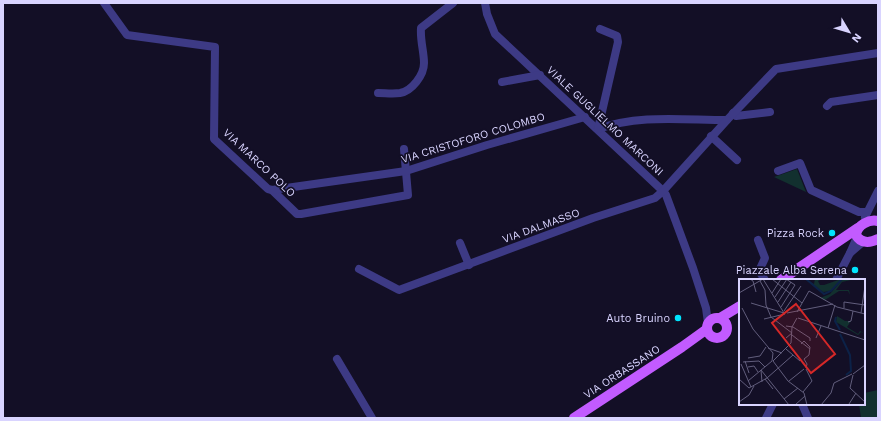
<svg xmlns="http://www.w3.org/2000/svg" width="881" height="421" font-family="'Work Sans',sans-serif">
<rect width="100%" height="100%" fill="#130f26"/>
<g fill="#12302f">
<path d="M 797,169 L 806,192 L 774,177 Z"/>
<path d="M 878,390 L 878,418 L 861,418 L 859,404 L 864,404 L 864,393 Z"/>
</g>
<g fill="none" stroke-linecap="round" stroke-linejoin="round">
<g stroke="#3d3a85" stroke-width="8">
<path d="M 104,3 L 127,35 L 215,47 L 214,139 L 268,189 L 272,190 L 297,214 L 301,214 L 408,195 L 404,149"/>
<path d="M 485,3 L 487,14 L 495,34 L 663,191 L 666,195 L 693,268 L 706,308 L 708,323"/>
<path d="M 502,82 L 540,75"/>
<path d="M 378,93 C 385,93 393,94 400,93 C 412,91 424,75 424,63 C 424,52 420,40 421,28 L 453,3"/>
<path d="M 827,106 L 831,102 L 878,95"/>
<path d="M 733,113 L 736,116 L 770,112"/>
<path d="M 598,129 C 638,114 684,120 727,120 L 776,69 L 878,53"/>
<path d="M 598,129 L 618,42 L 617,36 L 600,29"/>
<path d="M 711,136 L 737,160"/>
<path d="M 778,171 L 800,163 L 811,190 L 859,212 L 867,212"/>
<path d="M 272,190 L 406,171 L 487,145 L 585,117"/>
<path d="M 865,217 L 878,191"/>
<path d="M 857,237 L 850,253 L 864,241"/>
<path d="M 758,240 L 765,258 L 759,271 L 765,280"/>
<path d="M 460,243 L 469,265"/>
<path d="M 359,269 L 399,290 L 593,218 L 655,198 L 663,191 L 727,120"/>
<path d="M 836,280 L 850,253"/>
<path d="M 337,359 L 372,418"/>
<path d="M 802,404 L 808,418"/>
<path d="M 766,418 L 773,404"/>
</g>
<g stroke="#c25bff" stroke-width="10">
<path d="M 878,221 C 869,219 857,225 856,235 C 861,244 870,243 878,239"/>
<path d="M 781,280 L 858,228"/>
<path d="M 720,318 L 740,306"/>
<circle cx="717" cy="328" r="10"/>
<path d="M 574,418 L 682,347 L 707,329"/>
</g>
</g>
<g fill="#00e5ff" stroke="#130f26" stroke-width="1.5">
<circle cx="832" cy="233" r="4"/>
<circle cx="855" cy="270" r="4"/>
<circle cx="678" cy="318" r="4"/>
</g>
<g text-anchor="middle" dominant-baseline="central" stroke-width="3.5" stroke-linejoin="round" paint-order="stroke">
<g font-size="11" fill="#d9d4ff" stroke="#130f26">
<text transform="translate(605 121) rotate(43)">VIALE GUGLIELMO MARCONI</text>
<text transform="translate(473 138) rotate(-17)">VIA CRISTOFORO COLOMBO</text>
<text transform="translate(259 163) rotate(43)">VIA MARCO POLO</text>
<text transform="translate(541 226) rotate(-20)">VIA DALMASSO</text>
<text transform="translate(622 372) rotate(-33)">VIA ORBASSANO</text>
</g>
<g font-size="11" fill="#d9d4ff" stroke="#130f26" text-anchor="end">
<text x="824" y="233">Pizza Rock</text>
<text x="847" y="270">Piazzale Alba Serena</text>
<text x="670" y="318">Auto Bruino</text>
</g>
</g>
<g transform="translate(739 279)">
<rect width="126" height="126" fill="#130f26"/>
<path d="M 76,0 L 83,0 L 79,2 L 81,6 L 85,6 L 102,0 L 92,12 L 84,13 L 71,3 L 75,5 ZM 104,0 L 116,0 L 103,3 L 97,11 L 110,11 L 111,16 L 109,12 L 100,12 L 86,21 L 81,19 L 91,15 ZM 98,37 L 106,42 L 112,42 L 108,48 L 119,55 L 121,52 L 126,55 L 122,53 L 119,56 L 97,43 Z" fill="#12302f"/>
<path fill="none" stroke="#0c2248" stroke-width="2" d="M 67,0 L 85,15 L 92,12 L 103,0M 97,38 L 96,42 L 101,51M 101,55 L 111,76 L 112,92 L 107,96"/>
<path fill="none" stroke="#625e7d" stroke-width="1" d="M 11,0 L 14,2 L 17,13M 33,0 L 63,24M 21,2 L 26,11 L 27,26 L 32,38 L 53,54 L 47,59M 0,14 L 24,0 L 45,34M 33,14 L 42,0M 36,18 L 48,0M 39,23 L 52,3M 12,24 L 45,34M 42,28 L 56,6 L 47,0M 3,29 L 14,50 L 34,74 L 33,82M 105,29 L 105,23 L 126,26M 45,32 L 62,7M 58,33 L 70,12 L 98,28 L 126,35M 48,34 L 94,25M 122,34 L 126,7M 59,39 L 126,61M 25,40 L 46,35M 109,43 L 112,42 L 114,32M 47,47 L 54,48 L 71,59 L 71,62M 89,49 L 96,26M 53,56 L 71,70M 77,59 L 82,47M 62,65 L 65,62 L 71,68 L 70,76 L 65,80 L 68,85 L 67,89M 29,69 L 43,74M 47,70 L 61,82M 9,79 L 21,77 L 27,68M 6,82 L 10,94M 34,82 L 49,102 L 65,114 L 68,126M 34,82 L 52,64 L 53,48 L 58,39M 4,83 L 20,82 L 26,88M 2,85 L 12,108M 9,88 L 15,87 L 19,93M 22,91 L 50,126M 22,91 L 23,103M 114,95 L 126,86M 114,96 L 111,109 L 126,123M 28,99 L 54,76M 0,100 L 10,109M 26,100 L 34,110M 9,102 L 33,82M 50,102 L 65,90M 10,109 L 28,99M 64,113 L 73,102 L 67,90M 45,120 L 59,109M 0,123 L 10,116 L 15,107M 110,125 L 117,114M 56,126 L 66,117M 82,126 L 92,114 L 95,104 L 113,95"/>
<path fill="#d62828" fill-opacity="0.15" stroke="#d62828" stroke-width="2" d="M 57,25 L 96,75 L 72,94 L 33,44 Z"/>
<rect width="126" height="126" fill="none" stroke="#d9d4ff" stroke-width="2"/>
</g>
<rect width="881" height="421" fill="none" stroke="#d9d4ff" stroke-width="8"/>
<g transform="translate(849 32) rotate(128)" stroke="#130f26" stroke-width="3" paint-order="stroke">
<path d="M0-3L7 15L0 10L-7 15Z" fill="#d9d4ff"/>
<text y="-6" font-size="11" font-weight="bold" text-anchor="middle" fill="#d9d4ff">N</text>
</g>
</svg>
